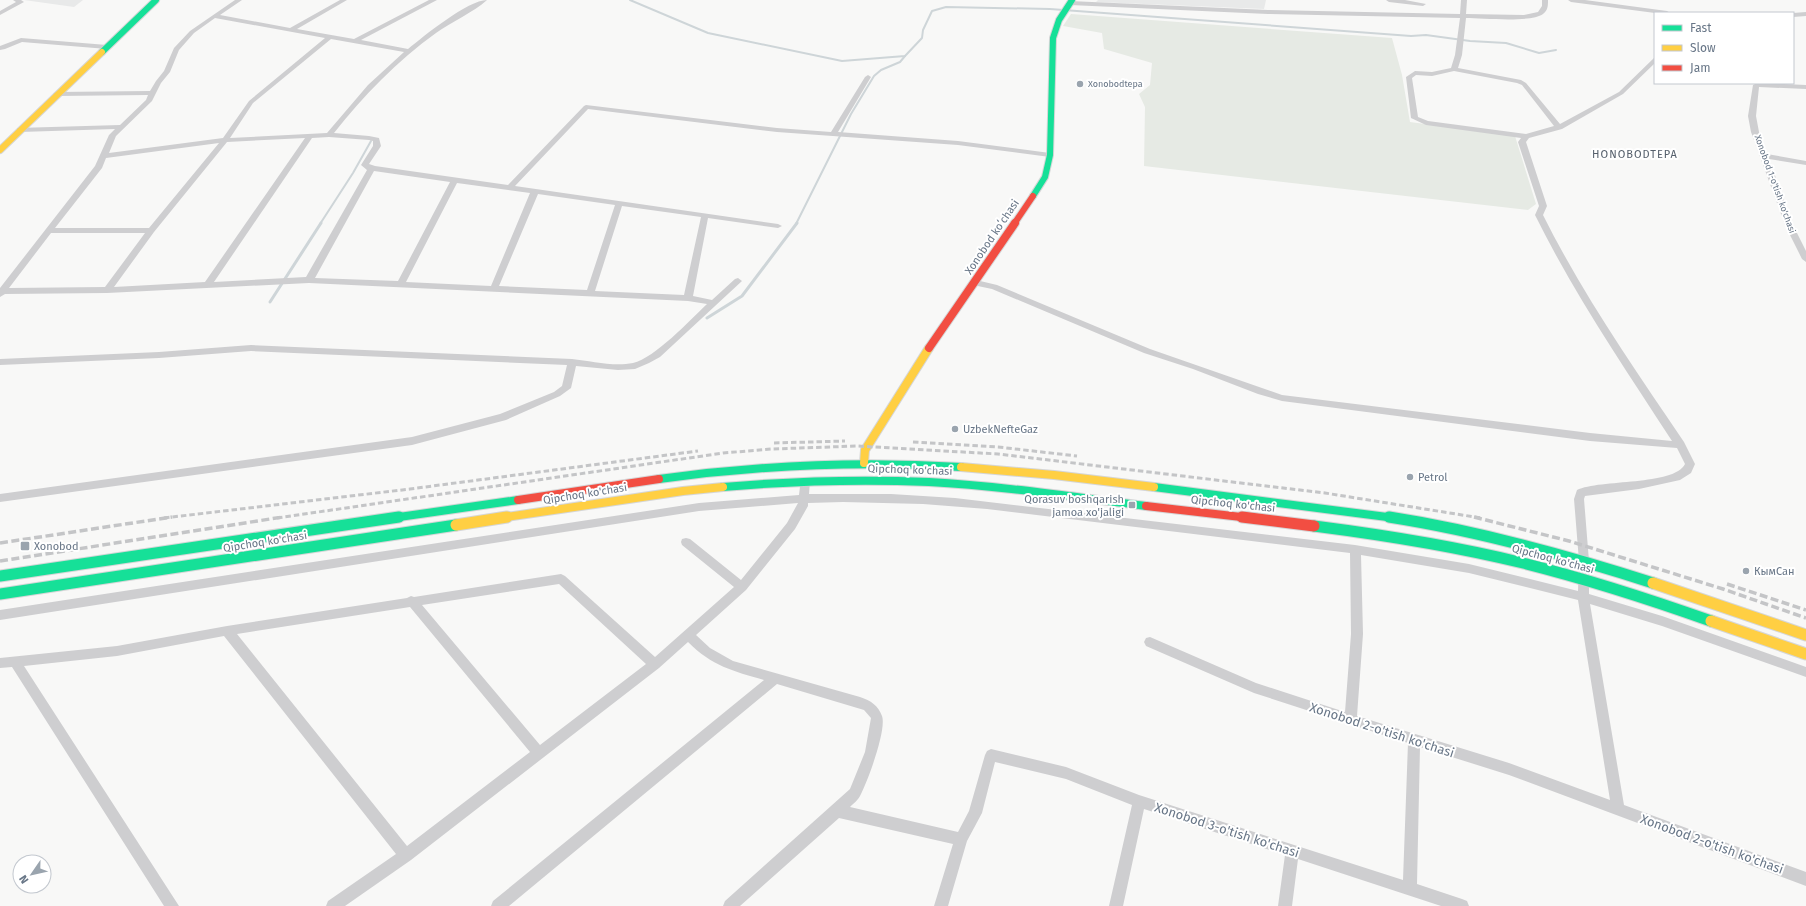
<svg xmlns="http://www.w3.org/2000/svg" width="1806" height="906" font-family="'Fira Sans',sans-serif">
<rect width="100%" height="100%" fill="#f8f8f7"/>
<g fill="#e8e9e9">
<path d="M 24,0 L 83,0 L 74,7 Z"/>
<path d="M 1098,0 L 1266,0 L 1264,9 L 1096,2 Z"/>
</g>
<path fill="#e6eae4" d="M 1071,14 L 1392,38 L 1402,75 L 1410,122 L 1515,136 L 1536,204 L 1528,210 L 1144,166 L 1145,107 L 1139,94 L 1150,85 L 1152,63 L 1104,49 L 1102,33 L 1063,26 Z"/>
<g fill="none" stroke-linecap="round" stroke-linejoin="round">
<g stroke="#ced5d8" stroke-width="2">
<path d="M 630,0 L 708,33 L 842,61 L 905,56 L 922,38 L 923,30 L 932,11 L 946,7 L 1050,9 L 1411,36 L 1426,35 L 1470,41 L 1506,43 L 1539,53 L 1556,50"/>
<path d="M 320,224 L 353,173 L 371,141"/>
<path d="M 796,224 L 851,114 L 874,76 L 881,70 L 900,62 L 905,56"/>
</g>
<g stroke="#ced5d8" stroke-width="3">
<path d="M 270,302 L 321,223"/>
<path d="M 707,318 L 742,296 L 797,223"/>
</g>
<g stroke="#d5d6d7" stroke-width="8">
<g id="fast-far2">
<path d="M 102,52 L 156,0"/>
<path d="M 1033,196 L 1045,177 L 1050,155 L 1053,38 L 1059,20 L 1072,0"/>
</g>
</g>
<g stroke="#d5d6d7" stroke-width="10">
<g id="fast-far1">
<path d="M 659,479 C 760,465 860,461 961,467"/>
<path d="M 723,487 C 792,481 860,479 929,482 C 1002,486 1074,497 1146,506"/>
<path d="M 1154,487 L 1395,518"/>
<path d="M 392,518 L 518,500"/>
</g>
</g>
<g stroke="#d5d6d7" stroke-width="13">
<g id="fast">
<path d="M 1389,517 C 1479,531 1566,555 1653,583"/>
<path d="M 1314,526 C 1384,535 1454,546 1523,563 C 1587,579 1649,599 1711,621"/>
<path d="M 0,576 L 399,517"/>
<path d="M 0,594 L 456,525"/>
</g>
</g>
<g stroke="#d5d6d7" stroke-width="8">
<path id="slow-far2" d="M 0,150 L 102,52"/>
</g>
<g stroke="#d5d6d7" stroke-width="10">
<g id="slow-far1">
<path d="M 864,463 L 865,450 L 929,348"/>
<path d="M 961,467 L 1054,475 L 1154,487"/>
<path d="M 500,518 L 683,491 L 723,487"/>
</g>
</g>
<g stroke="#d5d6d7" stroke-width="13">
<g id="slow">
<path d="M 456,525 L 507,517"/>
<path d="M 1653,583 L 1806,635"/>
<path d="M 1711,621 L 1806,654"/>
</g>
</g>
<g stroke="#d5d6d7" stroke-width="8">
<path id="jam-far2" d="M 1014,224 L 1033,196"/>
</g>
<g stroke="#d5d6d7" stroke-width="10">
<g id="jam-far1">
<path d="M 929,348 L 1015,223"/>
<path d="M 518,500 L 659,479"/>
<path d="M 1146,506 L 1250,518"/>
</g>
</g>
<g stroke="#d5d6d7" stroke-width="13">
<path id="jam" d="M 1242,517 L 1314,526"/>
</g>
<g fill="#ceced0" fill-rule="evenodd">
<path d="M 13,0 L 21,0 L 24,2 L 0,15 L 0,11 L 16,2 Z"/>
<path d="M 235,0 L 242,0 L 220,15 L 290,28 L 340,0 L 347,0 L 297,29 L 354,39 L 429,0 L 437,0 L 361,40 L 408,49 C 424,36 468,0 487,0 C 474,12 451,22 436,33 C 397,61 363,96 334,133 L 369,136 L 379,138 L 381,146 L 369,164 L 375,166 L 508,185 L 584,106 L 586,105 L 777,128 L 831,132 L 865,77 L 868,75 L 871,77 L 838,132 L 958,141 L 1050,153 L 1054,155 L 1050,157 L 958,145 L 777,132 L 588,109 L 515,186 L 778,224 L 782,226 L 778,228 L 708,218 L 693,296 L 712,300 L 735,279 L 738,278 L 742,281 L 660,357 L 649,363 L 635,369 L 618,370 L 576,366 L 571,388 L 560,396 L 506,420 L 412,445 L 0,502 L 0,494 L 412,437 L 500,414 L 554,392 L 562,386 L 567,365 L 251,351 L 159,358 L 0,365 L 0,359 L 159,352 L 251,345 L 572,359 C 591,361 614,367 633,363 C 655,358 690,320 707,304 L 688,301 L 309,283 L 107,293 L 5,294 L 0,297 L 0,288 L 95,166 L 109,135 L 115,129 L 20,132 L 17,132 L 17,128 L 120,125 L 146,100 L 148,95 L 56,96 L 53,94 L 56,92 L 150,91 L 156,81 L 164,71 L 174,48 L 190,31 ZM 215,18 L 325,38 L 249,101 L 223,138 L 109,153 L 116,136 L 152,101 L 161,83 L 170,72 L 179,50 L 194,33 ZM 331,39 L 404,52 L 368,85 L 327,133 L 230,138 L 253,103 ZM 329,137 L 369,140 L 373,141 L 373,146 L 361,165 L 367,170 L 306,277 L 214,282 L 312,138 ZM 305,138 L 205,282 L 114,287 L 154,232 L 227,142 ZM 219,143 L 149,228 L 55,228 L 102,168 L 106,158 ZM 374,171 L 450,182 L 398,281 L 315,278 ZM 457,183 L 530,193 L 491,286 L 406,282 ZM 538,194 L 615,205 L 587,290 L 499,286 ZM 622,206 L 701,217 L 684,295 L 595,291 ZM 51,233 L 145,233 L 105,287 L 9,288 Z"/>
<path d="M 1386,0 L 1405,0 L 1426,4 L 1423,6 L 1389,2 Z"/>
<path d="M 1461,0 L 1467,0 L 1466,14 L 1524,15 L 1538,12 L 1542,6 L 1542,0 L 1548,0 C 1548,6 1548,10 1543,14 C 1531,23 1482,18 1466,18 L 1462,55 L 1458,68 L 1521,80 L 1526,83 L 1560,124 L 1619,92 L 1655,57 L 1655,63 L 1623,94 L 1562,129 L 1529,138 L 1526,142 L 1547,206 L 1543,215 C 1583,295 1634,368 1684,442 L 1695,464 L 1691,473 L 1680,480 L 1639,489 L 1585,496 L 1584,499 L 1589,561 L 1589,594 L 1662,616 L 1806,667 L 1806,677 L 1662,626 L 1590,604 L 1624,805 L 1806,872 L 1806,886 L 1509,775 L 1420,747 L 1417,884 L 1462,899 L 1467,901 L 1469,906 L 1441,906 L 1298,859 L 1292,906 L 1278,906 L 1285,855 L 1144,809 L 1123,906 L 1109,906 L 1132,805 L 1066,779 L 995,762 L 982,813 L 967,841 L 948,906 L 934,906 L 953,844 L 839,818 L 740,906 L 723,906 L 725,901 L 850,789 L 865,752 L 871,718 L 864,710 L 777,684 L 509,906 L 491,906 L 493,901 L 764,680 C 733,671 712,666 688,642 L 659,668 L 411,860 L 345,906 L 326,906 L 328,901 L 396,854 L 224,636 L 117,656 L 24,666 L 179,906 L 164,906 L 12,667 L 0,668 L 0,658 L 117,646 L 227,626 L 407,598 L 411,596 L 414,597 L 561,574 L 565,576 L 655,657 L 734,587 L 682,545 L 681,542 L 682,539 L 686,538 L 690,539 L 741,580 L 787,523 L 798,503 L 699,511 L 0,620 L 0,610 L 699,503 L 799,495 L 801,478 L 809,478 L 810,481 L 809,494 L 891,494 L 955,498 L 1355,545 L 1469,564 L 1578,591 L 1579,561 L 1574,499 L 1577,490 C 1600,479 1674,486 1685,464 L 1677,448 L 1590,441 L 1282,401 L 1258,394 L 1193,369 L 1144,353 L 992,289 L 973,285 L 972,283 L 976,280 L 997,285 L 1150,349 L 1282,395 L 1590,433 L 1672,441 C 1624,367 1574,294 1535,215 L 1539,206 L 1518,142 L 1521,138 L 1426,125 L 1411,118 L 1406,77 L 1415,71 L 1432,72 L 1451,68 L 1455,55 L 1460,18 L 1268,14 L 1070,5 L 1067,3 L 1070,1 L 1268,10 L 1460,14 ZM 1454,71 L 1517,83 L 1522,85 L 1554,126 L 1526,134 L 1428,121 L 1418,117 L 1412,78 L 1416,75 L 1432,76 ZM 843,502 L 923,504 L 987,509 L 1350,553 L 1351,634 L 1345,712 L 1256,683 L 1150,637 L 1146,638 L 1144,642 L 1146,646 L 1254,693 L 1408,743 L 1403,880 L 1139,795 L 1066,767 L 991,749 L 987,751 L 985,755 L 969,811 L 958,832 L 850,807 C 853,804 858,800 860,796 C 867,783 887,730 882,716 C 878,705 871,701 860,697 L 733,661 L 710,648 L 696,635 L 746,590 L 795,529 L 808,506 L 808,503 ZM 1361,555 L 1469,573 L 1578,600 L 1610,800 L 1509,763 L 1357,716 L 1363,634 ZM 559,584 L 646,664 L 540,745 L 422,605 ZM 410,607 L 530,752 L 407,846 L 237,634 Z"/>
<path d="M 1568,0 L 1585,0 L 1667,11 L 1670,13 L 1655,13 L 1571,2 Z"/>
<path d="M 1806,12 L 1806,16 L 1793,17 L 1793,13 Z"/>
<path d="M 21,38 L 107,45 L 110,47 L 107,49 L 22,42 L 5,49 L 0,50 L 0,46 Z"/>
<path d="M 1757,83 L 1806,85 L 1806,89 L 1759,87 L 1756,116 L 1759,132 L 1767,154 L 1806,161 L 1806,165 L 1769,159 L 1793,225 L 1806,251 L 1806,262 L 1802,259 L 1785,225 L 1751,132 L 1748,116 L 1753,85 Z"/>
</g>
<use href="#fast-far2" stroke="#16e098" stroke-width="6"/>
<use href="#fast-far1" stroke="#16e098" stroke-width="8"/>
<use href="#fast" stroke="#16e098" stroke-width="11"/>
<use href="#slow-far2" stroke="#ffcf43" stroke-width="6"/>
<use href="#slow-far1" stroke="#ffcf43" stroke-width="8"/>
<use href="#slow" stroke="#ffcf43" stroke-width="11"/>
<use href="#jam-far2" stroke="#f24e42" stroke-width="6"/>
<use href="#jam-far1" stroke="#f24e42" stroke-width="8"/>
<use href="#jam" stroke="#f24e42" stroke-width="11"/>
<g stroke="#c4c5c7" stroke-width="3" stroke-dasharray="5.5 3" stroke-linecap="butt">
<path d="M 913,442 L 998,447 L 1077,456"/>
<path d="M 774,443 L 845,441"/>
<path d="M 164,518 L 410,489 L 698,451"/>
<path d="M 277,518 L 723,453 L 772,449 L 857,446 L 998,454 L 1325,493 L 1481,518"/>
</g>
<g stroke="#c4c5c7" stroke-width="3.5" stroke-dasharray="8 3.5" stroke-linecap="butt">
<path d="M 1474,517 L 1569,541 L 1723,589 L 1806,618"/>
<path d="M 0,543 L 172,517"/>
<path d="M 0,561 L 283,517"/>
<path d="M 1727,584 L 1806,610"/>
</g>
</g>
<g fill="#9aa4ae" stroke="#fff" stroke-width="1.5">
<circle cx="1080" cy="84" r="4"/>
<circle cx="955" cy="429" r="4"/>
<circle cx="1410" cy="477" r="4"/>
<rect x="1128" y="501" width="8" height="8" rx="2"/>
<rect x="20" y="541" width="10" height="10" rx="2"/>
<circle cx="1746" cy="571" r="4"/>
</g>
<g text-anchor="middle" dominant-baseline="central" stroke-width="4" stroke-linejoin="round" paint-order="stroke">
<g font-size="9" fill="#687687" stroke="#fff" text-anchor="start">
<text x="1088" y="84">Xonobodtepa</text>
</g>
<g font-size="9" fill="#687687" stroke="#fff">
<text transform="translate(1775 184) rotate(70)">Xonobod 1-o'tish ko'chasi</text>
</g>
<g font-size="11" letter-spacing="1" fill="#56606c" stroke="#fff">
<text x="1635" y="154">HONOBODTEPA</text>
</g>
<g font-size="11" fill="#687687" stroke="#fff">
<text transform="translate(992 237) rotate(-56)">Xonobod koʻchasi</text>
<text transform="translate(910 470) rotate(2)">Qipchoq ko'chasi</text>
<text transform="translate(585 494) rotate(-9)">Qipchoq ko'chasi</text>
<text transform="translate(1233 504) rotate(6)">Qipchoq ko'chasi</text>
<text transform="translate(265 542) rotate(-9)">Qipchoq ko'chasi</text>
<text transform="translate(1553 559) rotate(15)">Qipchoq ko'chasi</text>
</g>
<g font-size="11" fill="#687687" stroke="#fff" text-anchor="start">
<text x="963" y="429">UzbekNefteGaz</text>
<text x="1418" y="477">Petrol</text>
<text x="1124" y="499" text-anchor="end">Qorasuv boshqarish<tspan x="1124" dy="13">jamoa xo'jaligi</tspan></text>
<text x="34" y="546">Xonobod</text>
<text x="1754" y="571">КымСан</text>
</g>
<g font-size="13" fill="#687687" stroke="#fff">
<text transform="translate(1382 730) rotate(18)">Xonobod 2-o'tish ko'chasi</text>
<text transform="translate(1227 830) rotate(18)">Xonobod 3-o'tish ko'chasi</text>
<text transform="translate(1712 844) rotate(20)">Xonobod 2-o'tish ko'chasi</text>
</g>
</g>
<rect x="1654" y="12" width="140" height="72" fill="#ffffff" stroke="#c3c8cf"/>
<rect x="1662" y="25" width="20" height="6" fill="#16e098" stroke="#c3c8cf"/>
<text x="1690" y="32" font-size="12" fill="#687687">Fast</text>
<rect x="1662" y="45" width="20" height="6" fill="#ffcf43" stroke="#c3c8cf"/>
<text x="1690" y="52" font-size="12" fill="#687687">Slow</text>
<rect x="1662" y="65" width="20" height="6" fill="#f24e42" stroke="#c3c8cf"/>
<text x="1690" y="72" font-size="12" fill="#687687">Jam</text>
<g transform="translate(32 874) rotate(236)"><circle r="19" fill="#ffffff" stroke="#c3c8cf"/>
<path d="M0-3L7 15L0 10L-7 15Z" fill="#9aa4ae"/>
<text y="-6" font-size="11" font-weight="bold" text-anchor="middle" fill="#687687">N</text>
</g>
</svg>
